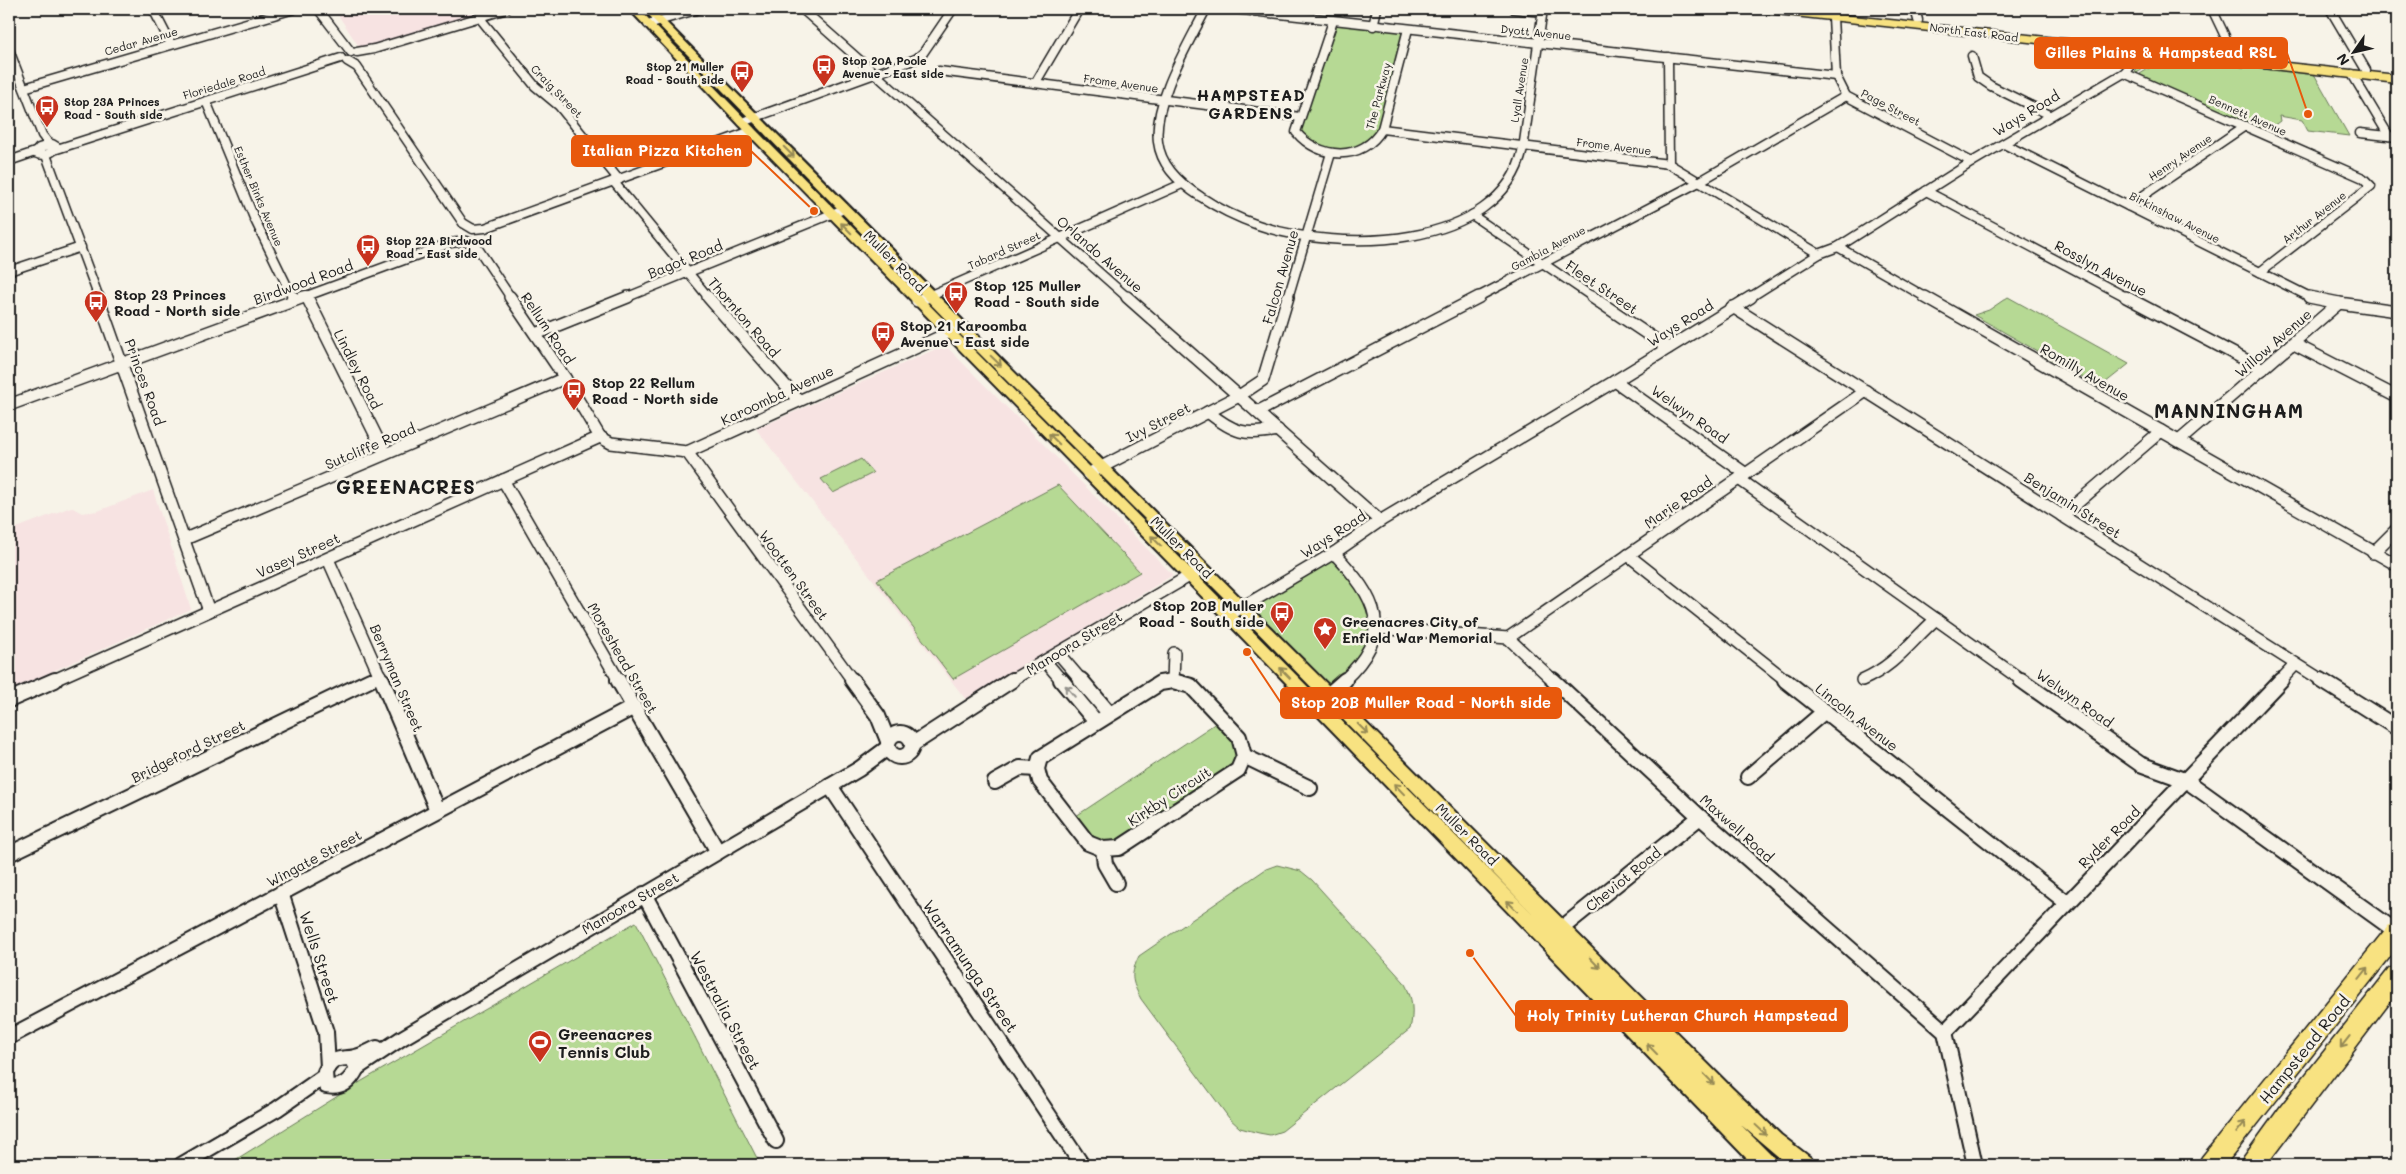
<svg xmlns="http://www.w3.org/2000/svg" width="2406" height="1174" font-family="Mali,sans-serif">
<rect width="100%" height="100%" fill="#f7f3e8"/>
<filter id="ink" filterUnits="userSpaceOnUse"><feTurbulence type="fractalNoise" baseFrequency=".02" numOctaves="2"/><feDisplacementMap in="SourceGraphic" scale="10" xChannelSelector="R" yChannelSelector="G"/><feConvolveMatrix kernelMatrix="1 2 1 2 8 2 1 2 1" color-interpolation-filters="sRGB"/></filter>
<g filter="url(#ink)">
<g fill="#f7e3e2">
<path d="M 334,9 L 498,9 L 371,47 L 360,48 Z"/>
<path d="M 945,345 L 1173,575 L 967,701 L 756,429 Z"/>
<path d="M 153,490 L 191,609 L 9,691 L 9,531 L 71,507 L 82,513 L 98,511 Z"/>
</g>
<g fill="#b6d994" stroke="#697a58">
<path d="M 1333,21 L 1408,30 L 1378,138 L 1368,148 L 1331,153 L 1306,144 L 1297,127 Z"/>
<path d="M 2147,56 L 2161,58 L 2135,74 L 2136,67 L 2134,57 Z"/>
<path d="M 2164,59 L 2314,74 L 2349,136 L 2308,131 L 2302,120 L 2279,116 L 2280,121 L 2266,131 L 2141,77 L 2140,74 Z"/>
<path d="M 2008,297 L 2129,364 L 2100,387 L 1974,315 L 1989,310 Z"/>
<path d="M 861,459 L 873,473 L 833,493 L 821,479 Z"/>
<path d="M 1058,485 L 1140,572 L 953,679 L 877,580 Z"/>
<path d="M 1334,553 L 1356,575 L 1377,628 L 1365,657 L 1328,695 L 1242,607 Z"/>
<path d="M 1222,719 L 1239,737 L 1238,770 L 1119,848 L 1103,849 L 1070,820 Z"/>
<path d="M 1277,865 L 1301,871 L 1312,880 L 1404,982 C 1413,998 1414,1012 1410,1029 L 1282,1131 L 1270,1135 L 1259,1133 L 1240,1128 L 1229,1118 L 1141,999 C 1131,980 1130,975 1139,956 L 1266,869 Z"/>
<path d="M 636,922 L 759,1162 L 755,1165 L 227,1165 L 362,1081 Z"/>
</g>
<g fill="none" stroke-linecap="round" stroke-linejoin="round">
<g stroke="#1c1c1c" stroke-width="11">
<g id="minor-far2">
<path d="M 153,9 L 171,44"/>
<path d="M 318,9 L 351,52"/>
<path d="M 802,9 L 1128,298"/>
<path d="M 1206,9 C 1188,45 1153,101 1158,142 C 1161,167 1182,185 1201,197 C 1219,209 1238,218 1258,225 C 1337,252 1500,252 1523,149 L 1543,9"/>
<path d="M 1234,9 L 1836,76"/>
<path d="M 1514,9 L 1542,12"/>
<path d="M 1915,9 L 1918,20"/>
<path d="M 2212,9 L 2234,55"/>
<path d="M 2330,9 L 2366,70"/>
<path d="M 479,17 L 535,86 L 559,106 L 619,180"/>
<path d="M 1833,17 L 1836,76 L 1846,96 L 1972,162"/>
<path d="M 1333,21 L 1296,132 C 1319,160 1363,162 1382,129 L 1408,29"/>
<path d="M 648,24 L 699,9"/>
<path d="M 1373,26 L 1377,9"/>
<path d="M 9,50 L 42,135 L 49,144"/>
<path d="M 357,52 L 374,49 L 507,9"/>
<path d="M 1972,56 L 1978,77 L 1991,86 L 2050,115"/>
<path d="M 1668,57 L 1669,164"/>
<path d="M 347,61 L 357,67 L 463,223 L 473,229 L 485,228 L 751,131"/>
<path d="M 939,71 L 1300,117"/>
<path d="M 2124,73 L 2363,178 L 2371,186 L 2260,272"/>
<path d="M 2352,74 L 2389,136"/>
<path d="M 1036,82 L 1079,9"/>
<path d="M 24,88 L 294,9"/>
<path d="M 206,101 L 254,218 L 293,298"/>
<path d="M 742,122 L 916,59 L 923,53 L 953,9"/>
<path d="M 1382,129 L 1669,164 L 1819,254"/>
<path d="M 2360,133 L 2397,137"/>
<path d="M 52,144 L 57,147 C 51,154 44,157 35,153 L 39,148 Z"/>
<path d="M 2004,144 L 2312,298"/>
<path d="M 57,149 L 341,58"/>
<path d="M 46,155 L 99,298"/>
<path d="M 9,161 L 35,152"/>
<path d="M 613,181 L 709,298"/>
<path d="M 1926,191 L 2128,298"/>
<path d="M 2128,206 L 2245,126"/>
<path d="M 1472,215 L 1594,298"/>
<path d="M 1838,247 L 1927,298"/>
<path d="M 9,271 L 81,247"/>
<path d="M 306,295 L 307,298"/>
<path d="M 301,298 L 450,243 L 467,241 L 477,247 L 511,298"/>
<path d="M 625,298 L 844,209"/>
<path d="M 924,298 L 1182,184"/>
<path d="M 1288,298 L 1331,153"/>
<path d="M 1476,298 L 1697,183 L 1846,96"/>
<path d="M 1749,298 L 1819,254 L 1838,247 L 1972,162 L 2124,73 L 2130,66 L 2126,50"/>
</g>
</g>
<g stroke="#1c1c1c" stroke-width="14">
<g id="minor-far1">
<path d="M 98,297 L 209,611"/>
<path d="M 293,297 L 294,299"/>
<path d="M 307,297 L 385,454"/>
<path d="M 510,297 L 565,378 L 600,437"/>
<path d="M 708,297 L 798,400"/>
<path d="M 1127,297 L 1380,521"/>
<path d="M 1592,297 L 1668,348"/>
<path d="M 1925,297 L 2397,565"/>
<path d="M 2126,297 L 2263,369"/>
<path d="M 2309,297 L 2339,303"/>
<path d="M 917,301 L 927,297"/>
<path d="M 1733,307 L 2323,681"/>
<path d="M 536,334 L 628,297"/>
<path d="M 2294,344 L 2397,397"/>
<path d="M 1615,381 L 1746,474"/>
<path d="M 9,405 L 304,297"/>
<path d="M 1208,412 C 1234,433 1245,436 1278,430"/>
<path d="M 1257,412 L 1479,297"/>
<path d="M 600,437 L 611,443 L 687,452 L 957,329"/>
<path d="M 2179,441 L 2339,303 L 2397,311"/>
<path d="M 687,452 L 853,681"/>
<path d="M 1088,474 L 1239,396 L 1263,380 L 1288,297"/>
<path d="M 1739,479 L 2023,681"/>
<path d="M 503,480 L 619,681"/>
<path d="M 2062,516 L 2161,431"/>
<path d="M 185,539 L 565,378"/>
<path d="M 1334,553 C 1376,598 1397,632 1343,681"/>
<path d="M 2373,553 L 2397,529"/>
<path d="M 1628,555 L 1787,681"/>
<path d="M 328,559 L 382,681"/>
<path d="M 1229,615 L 1334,553 L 1380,521 L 1615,381 L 1751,297"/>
<path d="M 1377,628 L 1508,638 L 1554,681"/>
<path d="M 1508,638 L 1866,391"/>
<path d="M 1058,653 L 1082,681"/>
<path d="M 1045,661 L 1062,681"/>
<path d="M 1862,680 C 1896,665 1909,643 1936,619"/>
<path d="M 52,681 L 600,437"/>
<path d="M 368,681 L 380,675"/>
<path d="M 1010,681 L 1203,568"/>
<path d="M 1173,681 L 1174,653"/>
<path d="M 2280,681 L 2296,664"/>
</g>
</g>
<g stroke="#1c1c1c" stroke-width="18">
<g id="minor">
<path d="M 382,680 L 437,810"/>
<path d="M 618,680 L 718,852"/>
<path d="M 852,680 L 878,716 L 888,741"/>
<path d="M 1061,680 L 1096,722"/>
<path d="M 1081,680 L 1109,713"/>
<path d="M 1553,680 L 1700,817 L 1945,1032 L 1975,1165"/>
<path d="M 1785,680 L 2067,903"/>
<path d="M 2021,680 L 2140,764 L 2187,781 L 2397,932"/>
<path d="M 2321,680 L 2397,728"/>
<path d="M 1173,681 L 1191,686 L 1239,737 L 1244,756 L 1238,770 L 1119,848 L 1103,849 L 1088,843 L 1040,781 L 1037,769 L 1040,758 L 1160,683 Z"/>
<path d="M 1328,695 L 1345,680"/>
<path d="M 9,700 L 55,680"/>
<circle cx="900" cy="745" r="12"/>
<path d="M 913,744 L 1012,680"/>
<path d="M 1244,756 L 1310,788"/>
<path d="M 1748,777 L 1825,711"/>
<path d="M 995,782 L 1020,768 L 1037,769"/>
<path d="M 830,786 L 1082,1165"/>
<path d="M 1103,849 L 1105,864 L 1116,883"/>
<path d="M 9,854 L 370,680"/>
<path d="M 281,893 L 326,1032 L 328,1067"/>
<path d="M 644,894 L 776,1141"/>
<path d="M 1557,932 L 1700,817"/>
<path d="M 1945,1032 L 2281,680"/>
<path d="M 9,1037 L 634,707"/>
<path d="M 352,1058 L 357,1068 C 350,1082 342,1089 326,1086 L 325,1072 C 333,1056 340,1060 355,1057 C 362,1056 370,1051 377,1048"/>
<path d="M 357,1068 L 402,1038 L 859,769 L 886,749"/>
<path d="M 181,1165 L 277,1109 L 323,1077"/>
</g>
</g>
<g stroke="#1c1c1c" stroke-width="4">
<path id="major" d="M 629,9 L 639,9 L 755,129 L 1535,916 L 1237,611 L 957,331 L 643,9 L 653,9 C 1011,371 1373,729 1733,1089 L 1781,1135 L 1811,1158 L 1814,1165 L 1788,1165 L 1741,1125 L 1774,1158 L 1777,1165 L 1753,1165 L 1224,619 L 747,133 Z"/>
</g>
<g stroke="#1c1c1c" stroke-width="3">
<g id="highway">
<path d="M 1753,9 L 1788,9 L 2397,75 L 2397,83 L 1759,12 Z"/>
<path d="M 2397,922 L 2397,948 L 2225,1165 L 2198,1165 L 2202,1157 L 2389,925 Z"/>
<path d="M 2397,966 L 2397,993 L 2266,1165 L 2240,1165 L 2244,1157 L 2281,1106 L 2389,969 Z"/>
</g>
</g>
<use href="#minor-far2" stroke="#f7f3e8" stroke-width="8"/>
<use href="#minor-far1" stroke="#f7f3e8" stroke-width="11"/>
<use href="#minor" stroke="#f7f3e8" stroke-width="14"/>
<use href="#major" fill="#f8e281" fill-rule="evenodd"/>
<use href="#highway" fill="#f8e281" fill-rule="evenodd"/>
</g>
<defs><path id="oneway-shaft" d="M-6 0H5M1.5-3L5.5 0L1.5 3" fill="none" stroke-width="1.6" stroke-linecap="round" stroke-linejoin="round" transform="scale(1.25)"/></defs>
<g stroke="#958954">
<use href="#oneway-shaft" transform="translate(789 152) rotate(45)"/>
<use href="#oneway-shaft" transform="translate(846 228) rotate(-135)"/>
<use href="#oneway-shaft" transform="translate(996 361) rotate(44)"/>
<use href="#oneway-shaft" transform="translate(1054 439) rotate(-135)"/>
<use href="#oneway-shaft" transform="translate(1156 541) rotate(-135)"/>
<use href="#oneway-shaft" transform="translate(1285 673) rotate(-134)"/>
<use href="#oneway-shaft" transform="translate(1363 729) rotate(45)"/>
<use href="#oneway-shaft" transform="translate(1399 789) rotate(-134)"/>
<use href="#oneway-shaft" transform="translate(1512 906) rotate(-134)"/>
<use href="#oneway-shaft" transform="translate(1595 963) rotate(46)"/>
<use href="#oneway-shaft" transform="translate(2364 973) rotate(-51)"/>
<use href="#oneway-shaft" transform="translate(2345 1042) rotate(128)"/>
<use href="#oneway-shaft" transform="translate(1652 1049) rotate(-134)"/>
<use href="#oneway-shaft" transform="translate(1709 1079) rotate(46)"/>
<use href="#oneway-shaft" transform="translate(2241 1127) rotate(-51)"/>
<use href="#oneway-shaft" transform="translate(1761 1130) rotate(43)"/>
</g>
<use stroke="#94928c" href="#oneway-shaft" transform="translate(1070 691) rotate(-130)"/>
</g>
<defs>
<g id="bus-pin" transform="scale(1.25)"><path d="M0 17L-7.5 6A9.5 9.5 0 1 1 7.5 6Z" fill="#c8321e" stroke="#f7f3e8"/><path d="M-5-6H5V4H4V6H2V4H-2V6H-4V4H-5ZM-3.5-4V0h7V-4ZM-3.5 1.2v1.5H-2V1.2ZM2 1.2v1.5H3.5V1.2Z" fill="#fff"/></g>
<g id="sight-pin" transform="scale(1.25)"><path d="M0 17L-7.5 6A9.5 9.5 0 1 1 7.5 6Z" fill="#c8321e" stroke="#f7f3e8"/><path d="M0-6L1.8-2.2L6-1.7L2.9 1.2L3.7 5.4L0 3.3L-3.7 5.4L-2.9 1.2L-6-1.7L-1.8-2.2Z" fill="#fff"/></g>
<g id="stadium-pin" transform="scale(1.25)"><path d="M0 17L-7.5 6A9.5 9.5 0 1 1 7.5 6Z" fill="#c8321e" stroke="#f7f3e8"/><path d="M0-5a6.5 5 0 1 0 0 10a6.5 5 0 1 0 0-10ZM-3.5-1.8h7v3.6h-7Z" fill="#fff"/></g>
</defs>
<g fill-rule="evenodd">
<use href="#bus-pin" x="824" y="66"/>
<use href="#bus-pin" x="742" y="72"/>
<use href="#bus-pin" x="47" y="107"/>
<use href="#bus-pin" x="368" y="246"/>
<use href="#bus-pin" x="956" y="293"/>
<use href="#bus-pin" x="96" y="302"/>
<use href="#bus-pin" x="883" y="333"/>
<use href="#bus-pin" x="574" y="390"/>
<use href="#bus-pin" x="1282" y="613"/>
<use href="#sight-pin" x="1325" y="629"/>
<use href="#stadium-pin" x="540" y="1042"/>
</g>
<g text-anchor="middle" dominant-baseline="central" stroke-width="5" stroke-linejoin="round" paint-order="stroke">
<g font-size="11" fill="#1c1c1c" stroke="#f7f3e8">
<text transform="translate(1536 32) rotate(6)">Dyott Avenue</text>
<text transform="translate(1974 32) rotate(7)">North East Road</text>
<text transform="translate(141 41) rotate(-16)">Cedar Avenue</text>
<text transform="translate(224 83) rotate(-17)">Floriedale Road</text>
<text transform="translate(1121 83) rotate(8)">Frome Avenue</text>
<text transform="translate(1519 90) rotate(-81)">Lyall Avenue</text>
<text transform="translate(557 91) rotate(46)">Craig Street</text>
<text transform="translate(1378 96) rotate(-75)">The Parkway</text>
<text transform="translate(1891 107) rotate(28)">Page Street</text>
<text transform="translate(2248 115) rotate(24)">Bennett Avenue</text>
<text transform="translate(1614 146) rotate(7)">Frome Avenue</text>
<text transform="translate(2180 157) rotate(-34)">Henry Avenue</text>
<text transform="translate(259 196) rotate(67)">Esther Binks Avenue</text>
<text transform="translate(2175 217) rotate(27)">Birkinshaw Avenue</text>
<text transform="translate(2314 217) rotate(-38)">Arthur Avenue</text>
<text transform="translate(1548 248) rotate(-28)">Gambia Avenue</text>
<text transform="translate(1004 250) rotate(-24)">Tabard Street</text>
</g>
<g font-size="11" font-weight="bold" fill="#1c1c1c" stroke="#f7f3e8" text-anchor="start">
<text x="842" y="60">Stop 20A Poole<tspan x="842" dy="13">Avenue - East side</tspan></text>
<text x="724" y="66" text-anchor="end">Stop 21 Muller<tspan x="724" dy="13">Road - South side</tspan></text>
<text x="64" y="101">Stop 23A Princes<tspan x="64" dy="13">Road - South side</tspan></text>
<text x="386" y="240">Stop 22A Birdwood<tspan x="386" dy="13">Road - East side</tspan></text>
</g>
<g font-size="14" fill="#1c1c1c" stroke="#f7f3e8">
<text transform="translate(2026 113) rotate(-31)">Ways Road</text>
<text transform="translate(1100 254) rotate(41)">Orlando Avenue</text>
<text transform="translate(685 259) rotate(-22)">Bagot Road</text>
<text transform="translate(895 261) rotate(45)">Muller Road</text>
<text transform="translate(2101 268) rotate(28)">Rosslyn Avenue</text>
<text transform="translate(1280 277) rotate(-74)">Falcon Avenue</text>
<text transform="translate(303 282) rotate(-20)">Birdwood Road</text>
<text transform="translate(1602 287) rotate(34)">Fleet Street</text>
<text transform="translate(744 317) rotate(49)">Thornton Road</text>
<text transform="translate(1680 323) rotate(-32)">Ways Road</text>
<text transform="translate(548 328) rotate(56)">Rellum Road</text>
<text transform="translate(2273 343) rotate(-41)">Willow Avenue</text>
<text transform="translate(358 369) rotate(63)">Lindley Road</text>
<text transform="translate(2085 372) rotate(30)">Romilly Avenue</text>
<text transform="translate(145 382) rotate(70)">Princes Road</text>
<text transform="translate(777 395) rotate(-25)">Karoomba Avenue</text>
<text transform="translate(1690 414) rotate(35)">Welwyn Road</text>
<text transform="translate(1158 422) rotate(-27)">Ivy Street</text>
<text transform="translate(370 446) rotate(-23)">Sutcliffe Road</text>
<text transform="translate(1678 502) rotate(-35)">Marie Road</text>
<text transform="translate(2073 505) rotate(32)">Benjamin Street</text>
<text transform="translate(1333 534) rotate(-33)">Ways Road</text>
<text transform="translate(1182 547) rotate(45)">Muller Road</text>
<text transform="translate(298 555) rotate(-24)">Vasey Street</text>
<text transform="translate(794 575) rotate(54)">Wootten Street</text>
<text transform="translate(1074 643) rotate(-31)">Manoora Street</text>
<text transform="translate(623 658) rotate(60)">Moreshead Street</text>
<text transform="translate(397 678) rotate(67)">Berryman Street</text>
<text transform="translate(2075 698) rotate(35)">Welwyn Road</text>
<text transform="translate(1857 717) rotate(38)">Lincoln Avenue</text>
<text transform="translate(188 751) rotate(-26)">Bridgeford Street</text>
<text transform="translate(1169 796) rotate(-33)">Kirkby Circuit</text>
<text transform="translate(1737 828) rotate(42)">Maxwell Road</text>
<text transform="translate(1467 834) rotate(45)">Muller Road</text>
<text transform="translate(2109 837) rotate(-45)">Ryder Road</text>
<text transform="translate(314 858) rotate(-28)">Wingate Street</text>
<text transform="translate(1623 879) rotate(-39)">Cheviot Road</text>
<text transform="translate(630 903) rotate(-30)">Manoora Street</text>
</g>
<g font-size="14" font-weight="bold" fill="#1c1c1c" stroke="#f7f3e8" text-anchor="start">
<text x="974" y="285">Stop 125 Muller<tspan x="974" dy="16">Road - South side</tspan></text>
<text x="114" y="294">Stop 23 Princes<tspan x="114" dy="16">Road - North side</tspan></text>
<text x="900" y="325">Stop 21 Karoomba<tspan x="900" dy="16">Avenue - East side</tspan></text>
<text x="592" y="382">Stop 22 Rellum<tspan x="592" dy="16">Road - North side</tspan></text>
<text x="1264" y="605" text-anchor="end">Stop 20B Muller<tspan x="1264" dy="16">Road - South side</tspan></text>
<text x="1342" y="621">Greenacres City of<tspan x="1342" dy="16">Enfield War Memorial</tspan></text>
</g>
<g font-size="16" font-weight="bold" letter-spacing="1" fill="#1c1c1c" stroke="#f7f3e8">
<text x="1251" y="94">HAMPSTEAD<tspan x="1251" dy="18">GARDENS</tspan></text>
</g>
<g font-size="16" fill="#1c1c1c" stroke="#f7f3e8">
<text transform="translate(320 957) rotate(72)">Wells Street</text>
<text transform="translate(971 966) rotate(56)">Warramunga Street</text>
<text transform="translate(726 1010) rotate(62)">Westralia Street</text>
<text transform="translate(2304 1049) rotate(-51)">Hampstead Road</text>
</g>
<g font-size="16" font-weight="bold" fill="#1c1c1c" stroke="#f7f3e8" text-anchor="start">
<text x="558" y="1033">Greenacres<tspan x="558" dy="18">Tennis Club</tspan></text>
</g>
<g font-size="19" font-weight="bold" letter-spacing="1" fill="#1c1c1c" stroke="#f7f3e8">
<text x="2229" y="410">MANNINGHAM</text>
<text x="406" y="486">GREENACRES</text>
</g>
</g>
<path fill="none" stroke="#e8590c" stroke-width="2" d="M2308 114L2287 53M814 211L751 151M1247 652L1281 703M1470 953L1516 1016"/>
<g fill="#e8590c" stroke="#f7f3e8" stroke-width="2">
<circle cx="2308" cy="114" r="5"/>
<circle cx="814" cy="211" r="5"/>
<circle cx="1247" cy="652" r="5"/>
<circle cx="1470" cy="953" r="5"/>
</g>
<g fill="#e8590c" stroke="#e8590c" stroke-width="2">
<rect x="2035" y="38" width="252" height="30" rx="5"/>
<rect x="572" y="136" width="179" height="30" rx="5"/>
<rect x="1281" y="688" width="280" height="30" rx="5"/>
<rect x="1516" y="1001" width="331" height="30" rx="5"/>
</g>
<g font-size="15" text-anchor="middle" font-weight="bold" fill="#fff">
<text x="2161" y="58">Gilles Plains &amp; Hampstead RSL</text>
<text x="662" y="156">Italian Pizza Kitchen</text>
<text x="1421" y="708">Stop 20B Muller Road - North side</text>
<text x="1682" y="1021">Holy Trinity Lutheran Church Hampstead</text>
</g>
<rect width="2406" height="1174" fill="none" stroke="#f7f3e8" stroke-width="30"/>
<rect x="15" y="15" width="2376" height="1144" fill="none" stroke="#1c1c1c" stroke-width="2" filter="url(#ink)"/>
<g transform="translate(2354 52) rotate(236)" stroke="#f7f3e8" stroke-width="4" paint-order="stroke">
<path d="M0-4L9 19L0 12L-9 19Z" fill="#1c1c1c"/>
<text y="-8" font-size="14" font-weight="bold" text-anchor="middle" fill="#1c1c1c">N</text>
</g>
</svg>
